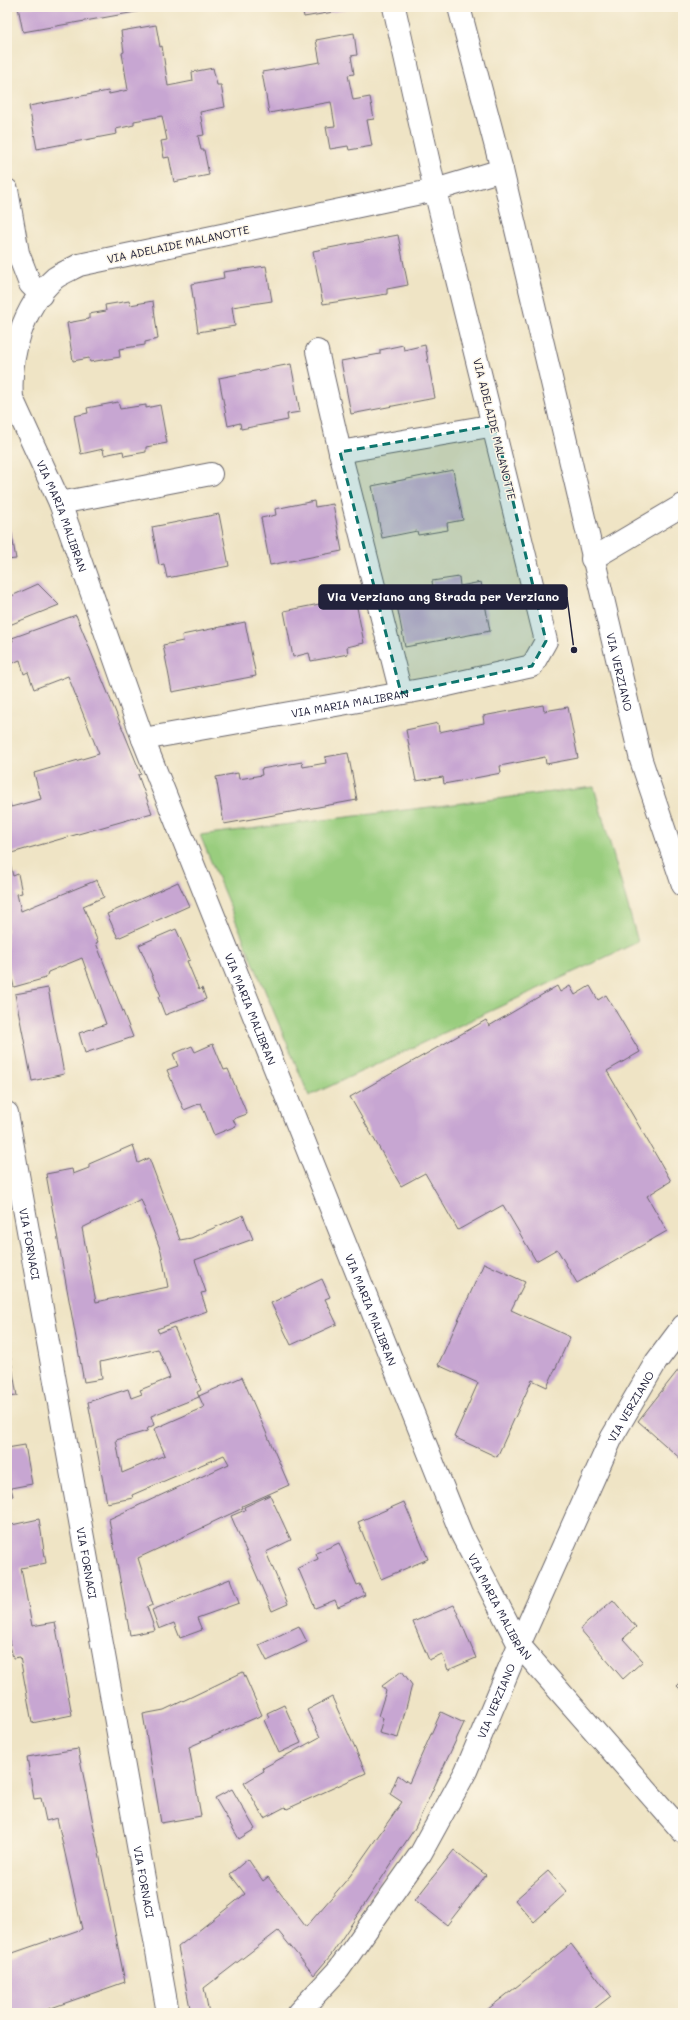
<svg xmlns="http://www.w3.org/2000/svg" width="690" height="2020" font-family="Mali,sans-serif">
<rect width="100%" height="100%" fill="#fcf5e5"/>
<filter id="ink" filterUnits="userSpaceOnUse"><feTurbulence type="fractalNoise" baseFrequency=".025" numOctaves="2"/><feDisplacementMap in="SourceGraphic" scale="8" xChannelSelector="R" yChannelSelector="G"/><feConvolveMatrix kernelMatrix="1 2 1 2 8 2 1 2 1" color-interpolation-filters="sRGB"/></filter>
<filter id="wash" filterUnits="userSpaceOnUse"><feTurbulence type="fractalNoise" baseFrequency=".012" numOctaves="4" result="noise"/><feDisplacementMap in="SourceGraphic" scale="16" xChannelSelector="R" yChannelSelector="G"/><feGaussianBlur stdDeviation="0.9" result="paint"/><feColorMatrix in="noise" values="0 0 0 0 0 0 0 0 0 0 0 0 0 0 0 0 0 1.4 0 .05"/><feComposite in="paint" operator="in"/></filter>
<g filter="url(#wash)">
<rect width="100%" height="100%" fill="#efe4c5"/>
<path fill="#99cd7e" stroke="#5e785c" d="M 594,787 L 638,942 L 309,1096 L 200,835 Z"/>
<g id="blocks">
<g fill="#c7a6d2" fill-rule="evenodd">
<path d="M 18,7 L 158,7 L 158,8 L 23,32 Z"/>
<path d="M 302,7 L 350,7 L 351,9 L 304,17 Z"/>
<path d="M 156,25 L 160,47 L 162,46 L 168,86 L 193,81 L 192,72 L 213,68 L 217,85 L 221,85 L 225,107 L 200,112 L 204,135 L 198,136 L 201,150 L 204,150 L 209,175 L 174,182 L 169,157 L 164,158 L 161,141 L 167,140 L 162,116 L 134,121 L 134,125 L 116,129 L 117,134 L 37,149 L 29,106 L 108,91 L 109,94 L 128,90 L 122,53 L 124,52 L 121,31 Z"/>
<path d="M 354,33 L 357,55 L 351,56 L 354,74 L 348,75 L 353,100 L 370,97 L 374,119 L 367,120 L 372,146 L 349,150 L 348,146 L 330,149 L 326,127 L 335,126 L 331,102 L 269,113 L 262,72 L 320,62 L 316,40 Z"/>
<path d="M 398,235 L 408,285 L 387,289 L 387,294 L 323,304 L 313,251 Z"/>
<path d="M 266,266 L 272,301 L 232,307 L 235,326 L 198,332 L 191,284 L 224,278 L 223,272 Z"/>
<path d="M 129,301 L 130,305 L 153,301 L 158,339 L 145,342 L 145,345 L 119,349 L 120,357 L 90,362 L 89,358 L 73,361 L 67,323 L 89,319 L 89,314 L 106,311 L 105,305 Z"/>
<path d="M 403,345 L 404,350 L 425,345 L 435,398 L 351,414 L 341,361 L 380,354 L 380,350 Z"/>
<path d="M 291,364 L 300,412 L 287,414 L 288,420 L 241,429 L 240,423 L 228,426 L 219,378 Z"/>
<path d="M 118,402 L 120,409 L 146,405 L 146,408 L 160,405 L 167,443 L 146,447 L 146,452 L 124,456 L 123,451 L 104,455 L 103,449 L 81,454 L 74,416 L 88,413 L 87,408 Z"/>
<path d="M 453,470 L 463,520 L 447,523 L 448,530 L 418,535 L 417,531 L 382,538 L 372,486 Z"/>
<path d="M 314,501 L 315,507 L 333,504 L 342,551 L 270,565 L 261,518 L 276,515 L 275,509 Z"/>
<path d="M 219,514 L 229,566 L 167,578 L 164,564 L 159,565 L 152,527 Z"/>
<path d="M 11,530 L 16,559 L 7,560 L 7,531 Z"/>
<path d="M 459,577 L 460,586 L 481,582 L 490,631 L 405,647 L 395,595 L 433,588 L 432,581 Z"/>
<path d="M 38,584 L 59,605 L 7,626 L 7,598 Z"/>
<path d="M 355,597 L 364,643 L 347,647 L 348,654 L 311,661 L 309,653 L 293,657 L 284,611 Z"/>
<path d="M 76,615 L 141,774 L 138,775 L 152,813 L 8,854 L 13,876 L 18,874 L 22,893 L 17,894 L 21,911 L 97,880 L 104,897 L 83,906 L 98,942 L 96,943 L 133,1037 L 85,1053 L 79,1033 L 106,1024 L 82,958 L 48,972 L 46,978 L 14,987 L 7,959 L 7,793 L 11,807 L 41,799 L 34,773 L 99,754 L 68,676 L 34,689 L 28,672 L 24,674 L 20,660 L 7,665 L 7,643 L 13,641 L 12,638 Z"/>
<path d="M 245,622 L 256,676 L 172,692 L 163,645 L 183,641 L 182,635 Z"/>
<path d="M 543,705 L 544,711 L 568,707 L 578,758 L 546,764 L 545,757 L 500,766 L 501,773 L 444,784 L 443,777 L 416,781 L 406,730 L 438,723 L 439,732 L 484,723 L 483,716 Z"/>
<path d="M 348,753 L 357,800 L 224,824 L 216,777 L 238,773 L 239,779 L 262,775 L 261,769 L 302,762 L 303,767 L 326,763 L 325,757 Z"/>
<path d="M 178,882 L 189,906 L 118,938 L 107,914 Z"/>
<path d="M 176,929 L 190,960 L 187,961 L 199,990 L 202,988 L 206,999 L 165,1015 L 158,997 L 161,996 L 139,945 Z"/>
<path d="M 557,986 L 560,992 L 570,986 L 575,995 L 590,986 L 598,1000 L 606,995 L 640,1052 L 607,1071 L 671,1181 L 647,1196 L 667,1231 L 577,1283 L 557,1249 L 536,1261 L 503,1205 L 458,1230 L 425,1173 L 401,1186 L 350,1097 L 486,1020 L 489,1026 Z"/>
<path d="M 48,988 L 64,1074 L 32,1081 L 15,994 Z"/>
<path d="M 213,1044 L 224,1070 L 228,1069 L 247,1114 L 233,1119 L 236,1126 L 214,1135 L 201,1103 L 184,1110 L 167,1070 L 178,1066 L 173,1054 L 192,1046 L 195,1052 Z"/>
<path d="M 133,1145 L 138,1163 L 149,1158 L 180,1240 L 191,1238 L 243,1215 L 253,1239 L 195,1260 L 206,1292 L 201,1293 L 207,1311 L 157,1329 L 159,1333 L 174,1327 L 201,1390 L 197,1392 L 199,1397 L 151,1416 L 154,1425 L 148,1428 L 147,1431 L 116,1440 L 122,1473 L 165,1455 L 154,1429 L 204,1407 L 199,1396 L 242,1377 L 289,1485 L 242,1506 L 243,1508 L 211,1523 L 211,1524 L 138,1558 L 153,1605 L 147,1607 L 155,1630 L 130,1635 L 109,1519 L 229,1464 L 224,1455 L 132,1495 L 133,1498 L 107,1503 L 88,1402 L 128,1389 L 131,1398 L 142,1394 L 140,1390 L 170,1378 L 158,1349 L 100,1362 L 102,1379 L 84,1382 L 46,1174 L 72,1169 L 73,1174 L 89,1168 L 89,1164 ZM 141,1199 L 161,1251 L 168,1287 L 96,1302 L 82,1228 Z"/>
<path d="M 484,1263 L 525,1282 L 511,1310 L 570,1337 L 547,1387 L 532,1380 L 497,1457 L 454,1437 L 478,1383 L 438,1365 Z"/>
<path d="M 322,1279 L 330,1297 L 325,1299 L 337,1324 L 291,1345 L 271,1303 Z"/>
<path d="M 7,1337 L 17,1396 L 7,1397 Z"/>
<path d="M 683,1364 L 683,1461 L 638,1421 Z"/>
<path d="M 25,1445 L 32,1484 L 11,1488 L 13,1496 L 7,1497 L 7,1448 Z"/>
<path d="M 270,1495 L 291,1540 L 266,1552 L 288,1604 L 272,1611 L 231,1516 L 245,1510 L 244,1507 Z"/>
<path d="M 404,1502 L 428,1559 L 381,1579 L 358,1522 Z"/>
<path d="M 39,1519 L 46,1563 L 21,1568 L 32,1626 L 55,1622 L 72,1715 L 32,1723 L 20,1657 L 13,1658 L 7,1631 L 7,1539 L 9,1539 L 7,1526 Z"/>
<path d="M 339,1543 L 357,1585 L 360,1584 L 365,1595 L 338,1607 L 335,1600 L 315,1608 L 298,1568 L 318,1559 L 316,1553 Z"/>
<path d="M 230,1579 L 239,1603 L 197,1618 L 202,1630 L 180,1638 L 174,1623 L 159,1629 L 152,1610 Z"/>
<path d="M 613,1600 L 636,1627 L 623,1639 L 643,1661 L 623,1679 L 580,1629 Z"/>
<path d="M 454,1605 L 476,1658 L 448,1670 L 442,1654 L 429,1660 L 413,1622 Z"/>
<path d="M 299,1626 L 307,1642 L 267,1661 L 259,1645 Z"/>
<path d="M 402,1671 L 412,1685 L 398,1738 L 379,1733 L 383,1718 L 378,1716 L 386,1691 L 382,1686 Z"/>
<path d="M 243,1672 L 262,1715 L 189,1747 L 201,1816 L 161,1823 L 143,1714 L 164,1710 Z"/>
<path d="M 683,1680 L 683,1692 L 677,1686 Z"/>
<path d="M 332,1697 L 366,1773 L 287,1809 L 285,1807 L 264,1818 L 244,1783 L 264,1771 L 263,1768 L 320,1737 L 307,1710 Z"/>
<path d="M 284,1705 L 301,1743 L 279,1753 L 264,1720 L 269,1717 L 267,1713 Z"/>
<path d="M 441,1712 L 464,1723 L 415,1828 L 331,1955 L 314,1975 L 278,1931 L 204,1988 L 209,2013 L 191,2013 L 178,1947 L 245,1894 L 230,1874 L 248,1859 L 263,1881 L 268,1877 L 306,1927 L 350,1876 L 402,1802 L 390,1794 L 398,1775 L 409,1783 Z"/>
<path d="M 78,1749 L 125,1982 L 37,2013 L 7,2013 L 7,1955 L 82,1929 L 57,1818 L 46,1821 L 41,1798 L 34,1799 L 27,1757 Z"/>
<path d="M 232,1789 L 255,1829 L 239,1839 L 215,1798 Z"/>
<path d="M 454,1850 L 486,1875 L 447,1925 L 415,1900 Z"/>
<path d="M 548,1871 L 567,1892 L 534,1922 L 515,1900 Z"/>
<path d="M 571,1944 L 611,1996 L 589,2013 L 483,2013 Z"/>
</g>
</g>
</g>
<g filter="url(#ink)">
<use href="#blocks" fill-opacity="0" stroke="#6a666b" stroke-width="1"/>
<g fill="none" stroke-linecap="round" stroke-linejoin="round">
<g stroke="#6a666b" stroke-width="24">
<g id="minor">
<path id="s1" d="M 459,7 L 502,170 L 641,760 L 683,885"/>
<path id="s2" d="M 502,170 L 435,190 L 79,265 C 72,269 62,273 55,278 C 22,307 9,357 12,398 L 60,503 L 143,739 L 461,1533 L 519,1645 L 683,1832"/>
<path d="M 7,190 L 18,253 L 30,284 L 41,295"/>
<path d="M 317,351 L 340,452 L 401,693"/>
<path d="M 340,452 L 495,425"/>
<path d="M 60,503 L 211,474"/>
<path d="M 592,559 L 683,505"/>
<path id="s3" d="M 143,739 L 443,686 L 532,666 L 546,641 L 435,190 L 394,7"/>
<path id="s4" d="M 298,2013 L 339,1969 L 421,1853 L 466,1771 L 519,1645 L 612,1437 L 656,1362 L 683,1326"/>
</g>
</g>
<g stroke="#6a666b" stroke-width="24">
<g id="tertiary">
<path id="s5" d="M 7,1113 L 168,2013"/>
</g>
</g>
<use href="#minor" stroke="#fff" stroke-width="22"/>
<use href="#tertiary" stroke="#fff" stroke-width="22"/>
</g>
</g>
<path fill="#0f766e" fill-opacity="0.2" stroke="#0f766e" stroke-width="3" stroke-dasharray="8 5" stroke-linejoin="round" d="M 495,425 L 546,641 L 532,666 L 401,693 L 340,452 Z"/>
<g text-anchor="middle" dominant-baseline="central" stroke-width="3" stroke-linejoin="round" paint-order="stroke">
<g font-size="11" fill="#22223b" stroke="#fcf5e5">
<text transform="translate(178 244) rotate(-12)">VIA ADELAIDE MALANOTTE</text>
<text transform="translate(495 429) rotate(76)">VIA ADELAIDE MALANOTTE</text>
<text stroke="none"><textPath href="#s2" startOffset="721">VIA MARIA MALIBRAN</textPath></text>
<text stroke="none"><textPath href="#s1" startOffset="684">VIA VERZIANO</textPath></text>
<text stroke="none"><textPath href="#s3" startOffset="210">VIA MARIA MALIBRAN</textPath></text>
<text stroke="none"><textPath href="#s2" startOffset="1249">VIA MARIA MALIBRAN</textPath></text>
<text stroke="none"><textPath href="#s5" startOffset="133">VIA FORNACI</textPath></text>
<text stroke="none"><textPath href="#s2" startOffset="1573">VIA MARIA MALIBRAN</textPath></text>
<text stroke="none"><textPath href="#s4" startOffset="696">VIA VERZIANO</textPath></text>
<text stroke="none"><textPath href="#s5" startOffset="457">VIA FORNACI</textPath></text>
<text stroke="none"><textPath href="#s2" startOffset="1897">VIA MARIA MALIBRAN</textPath></text>
<text stroke="none"><textPath href="#s4" startOffset="372">VIA VERZIANO</textPath></text>
<text stroke="none"><textPath href="#s5" startOffset="781">VIA FORNACI</textPath></text>
</g>
</g>
<path fill="none" stroke="#22223b" stroke-width="1.5" d="M574 650L567 597"/>
<circle fill="#22223b" stroke="#fcf5e5" stroke-width="1.5" cx="574" cy="650" r="4"/>
<rect fill="#22223b" stroke="#22223b" stroke-width="1.5" x="319" y="585" width="248" height="24" rx="4"/>
<g font-size="12" text-anchor="middle" font-weight="bold" fill="#fff">
<text x="443" y="601">Via Verziano ang Strada per Verziano</text>
</g>
<rect width="690" height="2020" fill="none" stroke="#fcf5e5" stroke-width="24"/>
</svg>
